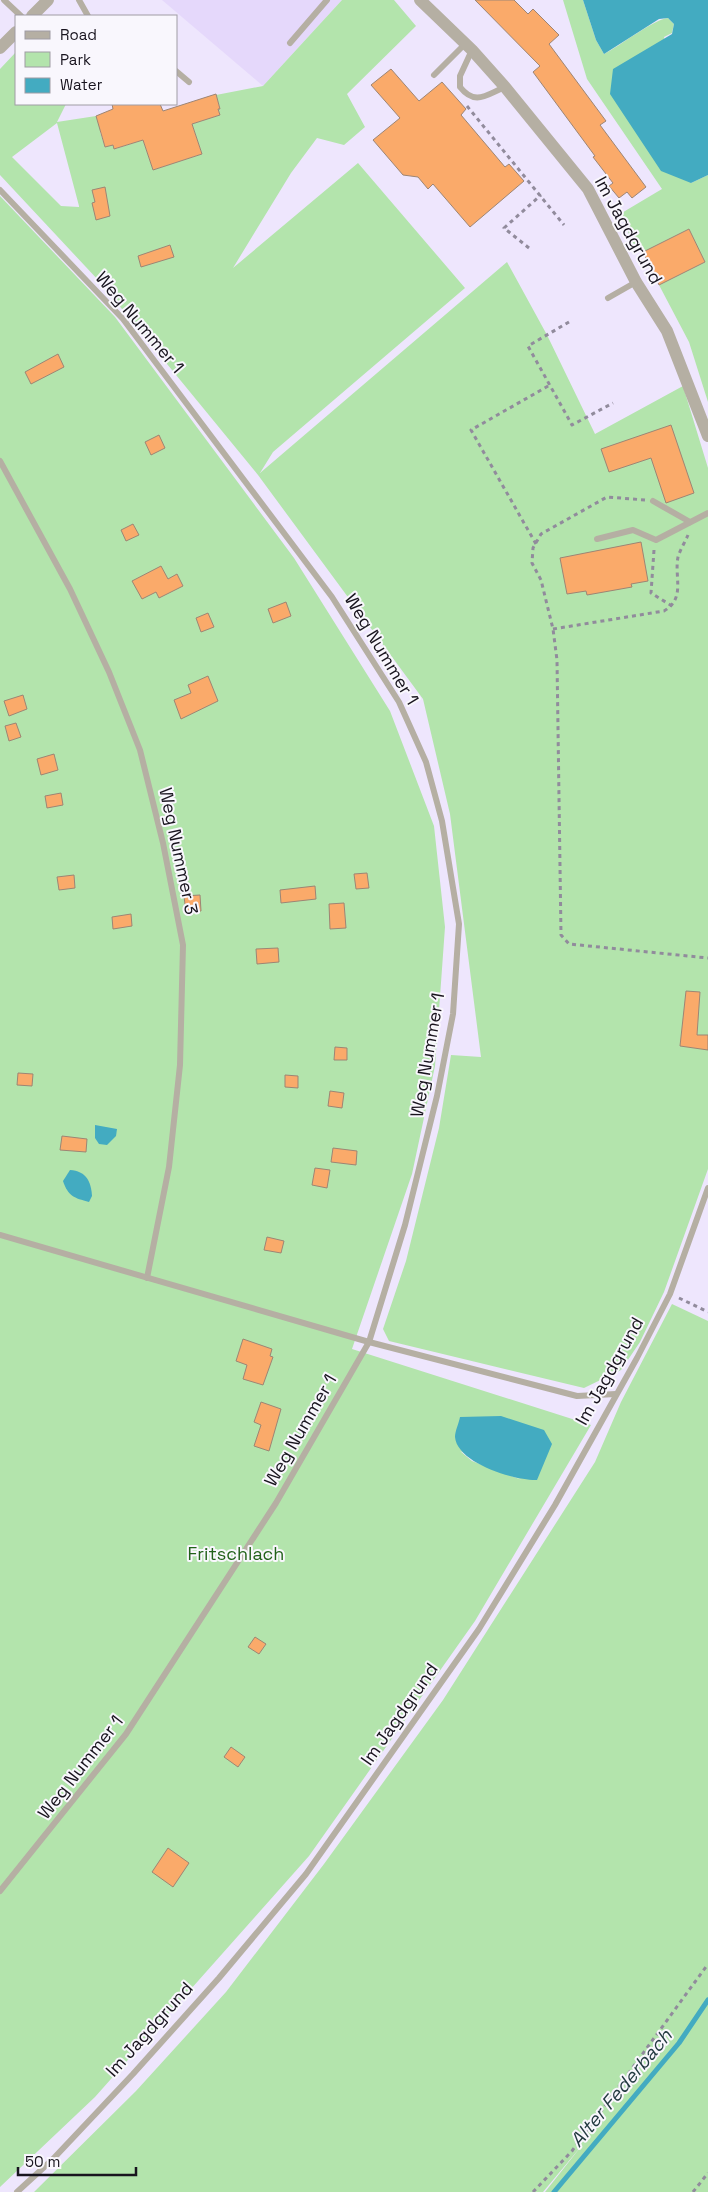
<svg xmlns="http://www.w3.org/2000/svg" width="708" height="2192" font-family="'Space Grotesk',sans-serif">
<rect width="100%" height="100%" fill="#eee6fd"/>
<path fill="#e5d8fb" d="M 162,0 L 342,0 L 263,86 Z"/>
<g fill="#b3e4ac" fill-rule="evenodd">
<path d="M 342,0 L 394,0 L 416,26 L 347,94 L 365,127 L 344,145 L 317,138 L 291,173 L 233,268 L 358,163 L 465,288 L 273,452 L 260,473 L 507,262 L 547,335 L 595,434 L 683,386 L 708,468 L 708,1169 L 664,1292 L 640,1342 L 621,1370 L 584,1388 L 389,1341 L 383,1329 L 406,1261 L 439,1128 L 451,1055 L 481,1057 L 450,814 L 423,699 L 258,475 L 99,281 L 0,175 L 0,69 L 16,52 L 16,104 L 66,104 L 57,122 L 96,116 L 98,122 L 107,129 L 100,132 L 105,147 L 113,145 L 115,149 L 143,140 L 153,170 L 202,154 L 192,124 L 220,115 L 218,109 L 220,108 L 216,95 L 263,86 ZM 57,123 L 79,206 L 79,207 L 61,206 L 12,157 Z"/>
<path d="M 563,0 L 583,0 L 596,40 L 604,54 C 620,46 654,19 668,18 L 674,24 L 672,33 L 664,37 L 691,183 L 708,175 L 708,402 L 689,342 L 659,285 L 705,262 L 689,229 L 643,252 L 633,243 L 620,214 L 662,189 L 587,79 Z"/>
<path d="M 0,196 L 115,317 L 294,558 L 390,711 L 434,826 L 445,927 L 435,1066 L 412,1174 L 352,1349 L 591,1425 L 475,1621 L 309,1856 L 95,2097 L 0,2187 ZM 460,1451 L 522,1480 L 472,1461 Z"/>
<path d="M 672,1304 L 708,1321 L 708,2192 L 545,2192 L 583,2144 L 543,2192 L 34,2192 L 136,2091 L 226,1992 L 324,1864 L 443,1700 L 595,1462 L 621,1402 Z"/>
</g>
<g fill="#43abc1">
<path d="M 583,0 L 708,0 L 708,175 L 691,183 L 661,171 L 610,94 L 613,69 L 672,34 L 674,24 L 668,18 L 659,19 L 604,54 L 596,40 Z"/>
<path d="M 95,1125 L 117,1129 L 116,1136 L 107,1145 L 99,1144 L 95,1138 Z"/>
<path d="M 70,1170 C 86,1171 91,1181 92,1196 L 89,1202 C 74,1198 68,1196 63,1181 Z"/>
<path d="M 501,1416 L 544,1430 L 552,1444 L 537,1480 C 515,1481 457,1463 455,1437 C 455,1431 459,1423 460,1417 Z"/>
</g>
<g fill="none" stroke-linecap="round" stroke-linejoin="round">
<path stroke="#43abc1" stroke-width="5" d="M 554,2192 L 679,2043 L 708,2000"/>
</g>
<g fill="#faaa6a" stroke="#9d8574">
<path d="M 475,0 L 514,0 L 528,14 L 533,9 L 559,35 L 549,44 L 606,121 L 600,125 L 646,187 L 632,198 L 627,192 L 619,198 L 609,186 L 613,183 L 593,157 L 595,156 L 533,72 L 540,66 Z"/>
<path d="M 391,69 L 419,101 L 442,82 L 466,109 L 461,115 L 505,167 L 509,164 L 524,181 L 470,227 L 433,184 L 428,189 L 418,177 L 403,175 L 373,140 L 400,118 L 371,85 Z"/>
<path d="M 216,94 L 220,109 L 218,109 L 220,115 L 192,124 L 202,154 L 153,170 L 143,140 L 114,149 L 113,145 L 105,147 L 96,116 L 113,109 L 112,104 L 160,104 L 163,111 Z"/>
<path d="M 105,187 L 110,216 L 96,220 L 92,203 L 95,202 L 92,190 Z"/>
<path d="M 689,229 L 705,262 L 659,285 L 643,252 Z"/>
<path d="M 170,245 L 174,257 L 141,267 L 138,256 Z"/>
<path d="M 58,354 L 64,367 L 31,384 L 25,372 Z"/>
<path d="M 671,425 L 694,493 L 666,503 L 651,458 L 609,472 L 601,449 Z"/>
<path d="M 159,435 L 165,448 L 151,455 L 145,442 Z"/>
<path d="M 133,524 L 139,535 L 126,541 L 121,530 Z"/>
<path d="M 641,542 L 648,581 L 631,584 L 632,587 L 587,595 L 586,591 L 567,594 L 560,558 Z"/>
<path d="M 161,566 L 168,579 L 177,574 L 183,586 L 159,598 L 156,592 L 142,599 L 132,581 Z"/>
<path d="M 286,602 L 291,616 L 273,623 L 268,609 Z"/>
<path d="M 208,613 L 214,627 L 201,632 L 196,618 Z"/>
<path d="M 208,676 L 218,701 L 181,719 L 174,700 L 191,693 L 188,685 Z"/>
<path d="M 23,695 L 27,709 L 9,716 L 4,701 Z"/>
<path d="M 16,723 L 21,737 L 9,741 L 5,726 Z"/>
<path d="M 54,754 L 58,770 L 41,775 L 37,759 Z"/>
<path d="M 61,793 L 63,805 L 47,808 L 45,796 Z"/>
<path d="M 367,873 L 369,888 L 356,889 L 354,874 Z"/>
<path d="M 74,875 L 75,888 L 59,890 L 57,877 Z"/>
<path d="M 315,886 L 316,899 L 281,903 L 280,890 Z"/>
<path d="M 200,895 L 201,911 L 186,913 L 184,896 Z"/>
<path d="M 344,903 L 346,928 L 330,929 L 329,904 Z"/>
<path d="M 131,914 L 132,926 L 113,929 L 112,917 Z"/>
<path d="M 278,948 L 279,962 L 257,964 L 256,949 Z"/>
<path d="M 686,991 L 700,992 L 697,1035 L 708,1035 L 708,1050 L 680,1046 Z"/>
<path d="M 335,1047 L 347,1048 L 347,1060 L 334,1060 Z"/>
<path d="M 18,1073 L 33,1074 L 32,1086 L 17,1085 Z"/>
<path d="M 285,1075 L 298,1076 L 298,1088 L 285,1087 Z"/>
<path d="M 330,1091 L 344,1093 L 342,1108 L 328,1106 Z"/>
<path d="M 62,1136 L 87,1139 L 86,1152 L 60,1150 Z"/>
<path d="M 333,1148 L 357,1151 L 356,1165 L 331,1162 Z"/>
<path d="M 315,1168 L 330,1170 L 327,1188 L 312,1185 Z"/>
<path d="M 267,1237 L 284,1241 L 281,1253 L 264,1250 Z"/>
<path d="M 243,1339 L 272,1349 L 270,1356 L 273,1357 L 263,1385 L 243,1379 L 247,1365 L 236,1361 Z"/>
<path d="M 261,1402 L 281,1409 L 269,1451 L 254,1446 L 261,1425 L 254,1422 Z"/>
<path d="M 255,1637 L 266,1644 L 259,1654 L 248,1647 Z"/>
<path d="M 231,1747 L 245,1757 L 238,1767 L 224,1757 Z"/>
<path d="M 168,1848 L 189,1863 L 173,1887 L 152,1872 Z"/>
</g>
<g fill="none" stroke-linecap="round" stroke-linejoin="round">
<g stroke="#918b9c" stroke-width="3" stroke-dasharray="4 4" stroke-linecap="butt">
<path d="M 467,106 L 564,225"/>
<path d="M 529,248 L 504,228 L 541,195"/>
<path d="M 569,322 L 528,346 L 572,425 L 613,403"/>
<path d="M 645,500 L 607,497 L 541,534 L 533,548 L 532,563 L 541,580 L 553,629 L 557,660 L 561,935 L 569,944 L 708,958"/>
<path d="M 536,544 L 471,430 L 550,385"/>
<path d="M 654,550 L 651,593 L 672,606"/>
<path d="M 553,629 L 664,611 C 686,598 674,577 678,557 C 680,550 685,542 688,535"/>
<path d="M 679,1298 L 708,1312"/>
<path d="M 533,2192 L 572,2151 L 708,1964"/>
<path d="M 693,2192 L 708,2173"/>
</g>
<g stroke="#b5afa3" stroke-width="6">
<path d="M 4,0 L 21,16"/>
<path d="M 79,0 L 88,16"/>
<path d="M 290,43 L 327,0"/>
<path d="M 472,50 L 460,76 L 460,87 C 475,106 486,95 505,87"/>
<path d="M 176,71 L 189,82"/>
<path d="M 434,75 L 465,44"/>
<path d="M 0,190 L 123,319 L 332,597 L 399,702 L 426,762 L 442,821 L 459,924 L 453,1014 L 437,1096 L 405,1225 L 369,1342 L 276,1503 L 126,1734 L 0,1891"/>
<path d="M 608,298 L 636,282"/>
<path d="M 0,461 L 70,589 L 109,672 L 140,750 L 163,843 L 183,945 L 180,1065 L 169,1167 L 147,1278"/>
<path d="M 653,501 L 690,522"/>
<path d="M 597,539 L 633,530 L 656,540 L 708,513"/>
<path d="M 0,1235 L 369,1342 L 577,1396 L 616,1394"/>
<path d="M 17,2192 L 53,2159 L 133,2074 L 219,1978 L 306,1874 L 479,1629 L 555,1505 L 637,1358 L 670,1294 L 708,1188"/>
</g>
<g stroke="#b5afa3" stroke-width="12">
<path d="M 420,0 L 472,50 L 505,87 L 588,189 L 636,282 L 667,331 L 708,436"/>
<path d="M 32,16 L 48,0"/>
<path d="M 0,48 L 16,32"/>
</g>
</g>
<g text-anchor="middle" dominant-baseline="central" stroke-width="4" stroke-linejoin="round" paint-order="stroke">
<g font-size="18" fill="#18141e" stroke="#f9f7fd">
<text transform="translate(629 230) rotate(61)">Im Jagdgrund</text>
<text transform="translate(140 322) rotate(50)">Weg Nummer 1</text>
<text transform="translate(382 649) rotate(59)">Weg Nummer 1</text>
<text transform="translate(179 851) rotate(78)">Weg Nummer 3</text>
<text transform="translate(427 1055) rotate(-80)">Weg Nummer 1</text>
<text transform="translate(609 1371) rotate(-61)">Im Jagdgrund</text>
<text transform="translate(300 1430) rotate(-60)">Weg Nummer 1</text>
<text transform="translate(399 1714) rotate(-55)">Im Jagdgrund</text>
<text transform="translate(80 1767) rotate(-52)">Weg Nummer 1</text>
<text transform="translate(149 2029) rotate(-48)">Im Jagdgrund</text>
</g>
<g font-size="18" fill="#216119" stroke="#f9f7fd">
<text x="236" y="1553">Fritschlach</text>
</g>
<g font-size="19" font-style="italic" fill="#243b41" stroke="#f9f7fd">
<text transform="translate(621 2088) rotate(-50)">Alter Federbach</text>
</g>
</g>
<rect x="15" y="15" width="162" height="90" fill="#f9f7fd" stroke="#9f9ca4"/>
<rect x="25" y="31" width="25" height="8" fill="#b5afa3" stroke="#9f9ca4"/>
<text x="60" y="40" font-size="15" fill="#18141e">Road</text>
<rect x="25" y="52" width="25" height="15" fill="#b3e4ac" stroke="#9f9ca4"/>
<text x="60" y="65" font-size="15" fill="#18141e">Park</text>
<rect x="25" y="78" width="25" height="15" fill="#43abc1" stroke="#9f9ca4"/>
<text x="60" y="90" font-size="15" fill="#18141e">Water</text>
<path d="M18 2167v8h118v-8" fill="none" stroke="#18141e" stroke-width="2.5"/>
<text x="25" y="2167" font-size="15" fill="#18141e" stroke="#f9f7fd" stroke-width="4" paint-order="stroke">50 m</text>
</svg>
